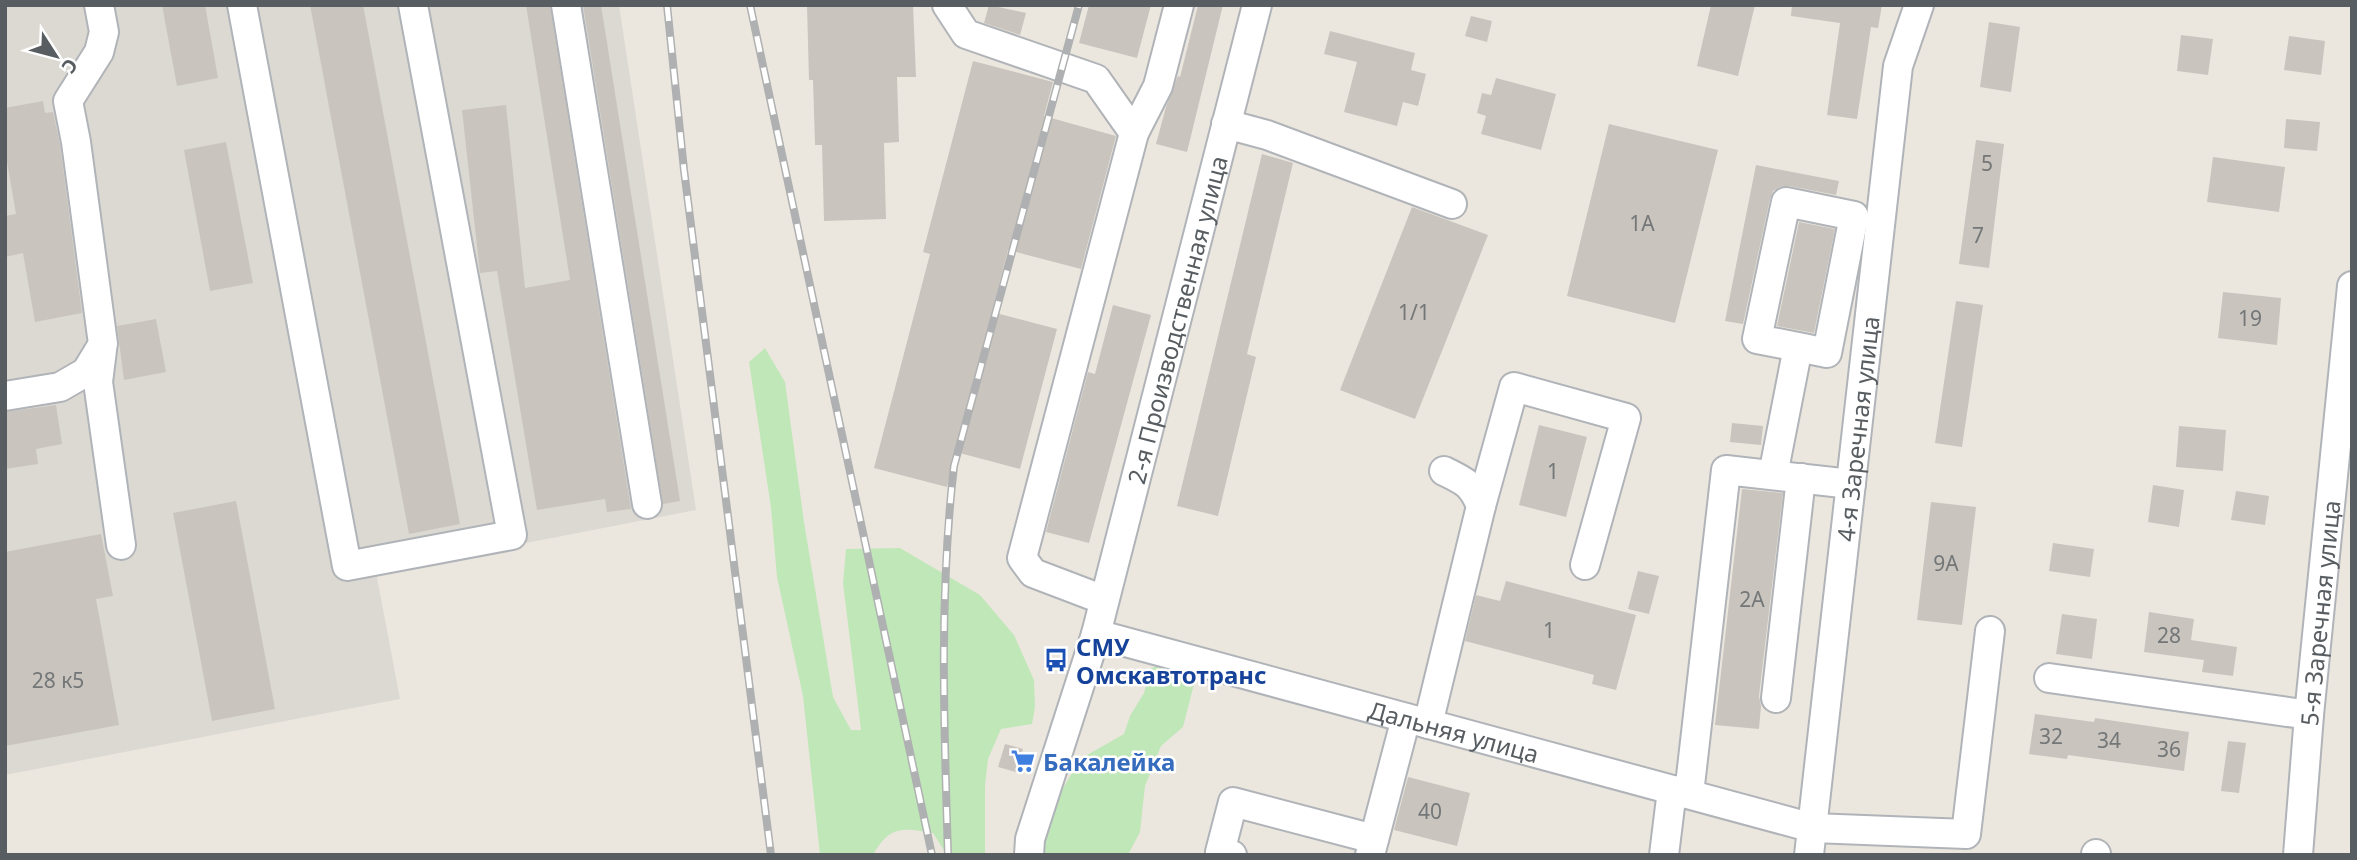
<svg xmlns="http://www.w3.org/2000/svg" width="2357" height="860" font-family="'Noto Sans',sans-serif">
<rect width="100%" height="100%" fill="#ece7de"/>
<path fill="#dcd9d3" d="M 5,5 L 619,5 L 696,510 L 376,572 L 400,699 L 5,775 Z"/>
<g fill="#c0e7b8">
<path d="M 765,348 L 785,382 L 804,522 L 833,697 L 851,730 L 861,730 L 843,583 L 846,549 L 900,548 L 980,595 L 1014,635 L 1034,680 L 1035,707 L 1032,724 L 1001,729 L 988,759 L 985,786 L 985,855 L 947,855 L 933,833 C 903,828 890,825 873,855 L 820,855 L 803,696 L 777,577 L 771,508 L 749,362 Z"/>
<path d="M 1165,662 L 1183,669 L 1194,684 L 1183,727 L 1161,746 L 1145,786 L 1140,832 L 1128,855 L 1043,855 L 1051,809 L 1080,759 L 1124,734 L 1130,716 L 1144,693 L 1150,669 Z"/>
</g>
<g fill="#c9c4be">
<path d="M 162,5 L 205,5 L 218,78 L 177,86 Z"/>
<path d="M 310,5 L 363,5 L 460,524 L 409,534 Z"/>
<path d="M 526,5 L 550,5 L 631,509 L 607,512 L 605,499 L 537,510 L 497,271 L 480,273 L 462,110 L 506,105 L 525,288 L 570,280 Z"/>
<path d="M 583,5 L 601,5 L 680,501 L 663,504 Z"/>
<path d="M 807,5 L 913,5 L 916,77 L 897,77 L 899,142 L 884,143 L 886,219 L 824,221 L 822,145 L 815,145 L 813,80 L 809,80 Z"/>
<path d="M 989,5 L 1026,13 L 1020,35 L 984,23 Z"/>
<path d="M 1089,5 L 1151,5 L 1137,58 L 1079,43 Z"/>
<path d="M 1198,5 L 1223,5 L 1187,152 L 1156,144 L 1166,107 L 1178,76 L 1180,77 Z"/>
<path d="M 1711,5 L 1755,5 L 1738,76 L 1697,66 Z"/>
<path d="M 1792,5 L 1882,5 L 1878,28 L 1871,27 L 1857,119 L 1827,115 L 1840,23 L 1791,16 Z"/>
<path d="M 1471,16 L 1492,21 L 1487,42 L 1465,36 Z"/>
<path d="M 1989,22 L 2020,27 L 2011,92 L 1980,87 Z"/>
<path d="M 1330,31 L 1415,53 L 1411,70 L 1426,74 L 1418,106 L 1403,102 L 1397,126 L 1344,112 L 1357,62 L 1324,54 Z"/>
<path d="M 2181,35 L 2213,39 L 2208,75 L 2177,71 Z"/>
<path d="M 2289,36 L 2325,41 L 2321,75 L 2284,70 Z"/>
<path d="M 973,61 L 1053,82 L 1044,116 L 1116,136 L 1081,269 L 1008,250 L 992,312 L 1057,329 L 1020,469 L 956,452 L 947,487 L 874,468 L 930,254 L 923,252 Z"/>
<path d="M 1496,78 L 1556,94 L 1541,150 L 1481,134 L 1486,116 L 1477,113 L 1482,93 L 1491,95 Z"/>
<path d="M 43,101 L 45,113 L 53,112 L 60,145 L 82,313 L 35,322 L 23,253 L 5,257 L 5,216 L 16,214 L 5,150 L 5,108 Z"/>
<path d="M 2286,119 L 2320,122 L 2317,151 L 2284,148 Z"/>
<path d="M 1609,124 L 1718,150 L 1675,323 L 1567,296 Z"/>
<path d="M 1976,140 L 2004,144 L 1989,268 L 1959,264 Z"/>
<path d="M 226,142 L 253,283 L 210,291 L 184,150 Z"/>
<path d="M 1262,154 L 1293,163 L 1247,354 L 1256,357 L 1218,516 L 1177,506 Z"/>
<path d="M 2213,157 L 2285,167 L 2279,212 L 2207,202 Z"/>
<path d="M 1756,165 L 1839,181 L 1836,195 L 1789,186 L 1780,187 L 1773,191 L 1770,199 L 1743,324 L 1725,321 Z"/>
<path d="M 1412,207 L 1488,235 L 1415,419 L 1340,390 Z"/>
<path d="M 1799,222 L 1835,229 L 1814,333 L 1777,326 Z"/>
<path d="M 2223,292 L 2281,298 L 2277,345 L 2218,338 Z"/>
<path d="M 1956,301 L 1983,305 L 1962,447 L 1935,443 Z"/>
<path d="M 1113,305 L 1151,315 L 1089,543 L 1046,532 L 1088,372 L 1095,374 Z"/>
<path d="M 156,319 L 166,372 L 124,380 L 117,326 Z"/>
<path d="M 56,405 L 62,444 L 36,449 L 38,464 L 5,469 L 5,412 Z"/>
<path d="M 1732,423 L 1763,426 L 1761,445 L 1730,442 Z"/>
<path d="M 1539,425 L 1587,437 L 1566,517 L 1519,505 Z"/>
<path d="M 2179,426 L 2226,430 L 2223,471 L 2176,467 Z"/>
<path d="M 2153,485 L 2184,490 L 2179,527 L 2148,522 Z"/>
<path d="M 1742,489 L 1783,493 L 1759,696 L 1761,706 L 1759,729 L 1715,725 Z"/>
<path d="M 2236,491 L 2269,496 L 2265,525 L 2231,520 Z"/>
<path d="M 236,501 L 275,709 L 212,721 L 173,513 Z"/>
<path d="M 1931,502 L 1976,507 L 1962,625 L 1917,620 Z"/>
<path d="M 101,534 L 113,596 L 96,599 L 119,725 L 5,746 L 5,552 Z"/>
<path d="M 2053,543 L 2094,549 L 2090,577 L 2049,571 Z"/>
<path d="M 1638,571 L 1659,576 L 1649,614 L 1628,609 Z"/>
<path d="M 1506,581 L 1636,615 L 1616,690 L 1592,684 L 1594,675 L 1465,641 L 1476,595 L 1500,601 Z"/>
<path d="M 2149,612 L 2194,619 L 2191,640 L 2237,647 L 2233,676 L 2202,672 L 2204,660 L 2144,652 Z"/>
<path d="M 2062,614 L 2097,619 L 2092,659 L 2056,654 Z"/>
<path d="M 2035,714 L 2094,722 L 2095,718 L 2189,732 L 2184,771 L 2068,755 L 2067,759 L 2029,754 Z"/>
<path d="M 2228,741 L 2246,743 L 2239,793 L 2221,791 Z"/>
<path d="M 1005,744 L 1023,749 L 1016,772 L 998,767 Z"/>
<path d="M 1408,777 L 1470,793 L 1457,846 L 1394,830 Z"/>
</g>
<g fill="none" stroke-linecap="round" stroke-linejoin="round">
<g stroke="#b0b4b8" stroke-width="32">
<g id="minor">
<path d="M 242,5 L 347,566 L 512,535 L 413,5"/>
<path d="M 566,5 L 647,504"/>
<path d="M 947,5 L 966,34 L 1096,79 L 1134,133 L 1022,558 L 1033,573 L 1104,600"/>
<path d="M 1226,124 L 1267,135 L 1452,204"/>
<path d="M 1134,133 L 1158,86 L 1179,5"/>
<path d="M 102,350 L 98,382 L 121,545"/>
<path d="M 5,396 L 60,387 L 86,372 L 103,344 L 76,142 L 68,101 L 99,52 L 104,32 L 99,5"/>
<path d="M 1773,475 L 1798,347 L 1757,339 L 1786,202 L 1854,216 L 1827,353 L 1798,347"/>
<path d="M 1481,506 L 1514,387 L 1626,418 L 1585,565"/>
<path id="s1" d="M 1096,634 L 1813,828 L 1966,834 L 1990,631"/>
<path d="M 2049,678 L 2309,715"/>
<path d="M 1776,698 L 1801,478"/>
<path d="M 1428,724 L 1481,506 C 1472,484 1465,481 1444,471"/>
<path d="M 1689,794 L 1726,470 L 1851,484"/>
<path id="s2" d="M 1029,855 L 1030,839 L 1096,634 L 1257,5"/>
<path d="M 1232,855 L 1220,852 L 1233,802 L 1374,839"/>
<path d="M 1370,855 L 1406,718"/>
<path d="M 1664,855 L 1672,790"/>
<path id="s3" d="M 1809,855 L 1898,66 L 1919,5"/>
<path d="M 2096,855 L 2096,854"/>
<path id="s4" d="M 2298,855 L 2309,715 L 2352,286"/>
</g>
</g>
<use href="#minor" stroke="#fff" stroke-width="28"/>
<g stroke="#afb0b1" stroke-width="8">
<g id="rail">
<path d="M 667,5 L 684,170 L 771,855"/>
<path d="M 750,5 L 932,855"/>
<path d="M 948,855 C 944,725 939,595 954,466 L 1079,5"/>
</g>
</g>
<use href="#rail" stroke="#fff" stroke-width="5" stroke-dasharray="16" stroke-linecap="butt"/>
</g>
<defs>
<g id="bus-bare" transform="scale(1.89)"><path d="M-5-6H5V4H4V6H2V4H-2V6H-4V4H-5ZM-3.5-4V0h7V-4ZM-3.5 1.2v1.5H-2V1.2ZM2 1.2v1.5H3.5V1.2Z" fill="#1a4fb4" stroke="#fff" stroke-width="2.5" paint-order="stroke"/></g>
<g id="supermarket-bare" transform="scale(1.89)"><path d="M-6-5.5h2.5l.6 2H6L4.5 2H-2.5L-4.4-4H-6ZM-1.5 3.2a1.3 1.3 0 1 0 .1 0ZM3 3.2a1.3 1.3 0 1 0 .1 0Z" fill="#3f7fe0" stroke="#fff" stroke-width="2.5" paint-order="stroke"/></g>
</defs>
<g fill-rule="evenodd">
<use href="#bus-bare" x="1056" y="660"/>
<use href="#supermarket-bare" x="1023" y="761"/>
</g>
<g text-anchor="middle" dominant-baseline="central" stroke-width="5" stroke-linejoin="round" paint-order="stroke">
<g font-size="21" fill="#747778">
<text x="1987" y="163">5</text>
<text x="1642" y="223">1А</text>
<text x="1978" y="235">7</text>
<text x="1414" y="312">1/1</text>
<text x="2250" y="318">19</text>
<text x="1553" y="471">1</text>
<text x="1946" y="563">9А</text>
<text x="1752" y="599">2А</text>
<text x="1549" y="630">1</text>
<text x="2169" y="635">28</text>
<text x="58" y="680">28 к5</text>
<text x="2051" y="736">32</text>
<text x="2109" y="740">34</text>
<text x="2169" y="749">36</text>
<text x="1430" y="811">40</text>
</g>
<g font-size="24" fill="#585d61" stroke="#fff">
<text stroke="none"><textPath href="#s2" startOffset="556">2-я Производственная улица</textPath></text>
<text stroke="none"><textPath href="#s3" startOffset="429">4-я Заречная улица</textPath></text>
<text stroke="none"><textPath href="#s4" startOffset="243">5-я Заречная улица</textPath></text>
<text stroke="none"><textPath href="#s1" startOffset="371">Дальняя улица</textPath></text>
</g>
<g font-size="24" font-weight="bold" fill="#164399" stroke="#fff" text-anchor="start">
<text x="1076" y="646">СМУ<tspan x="1076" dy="28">Омскавтотранс</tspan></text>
</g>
<g font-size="24" font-weight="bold" fill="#366cbe" stroke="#fff" text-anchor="start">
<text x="1043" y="761">Бакалейка</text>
</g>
</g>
<rect width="2357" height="860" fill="none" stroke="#585d61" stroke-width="14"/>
<g transform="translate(56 56) rotate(126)" stroke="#ffffff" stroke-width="5" paint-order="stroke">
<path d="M0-5L12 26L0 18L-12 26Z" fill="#585d61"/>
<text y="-10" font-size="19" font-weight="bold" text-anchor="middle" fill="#585d61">С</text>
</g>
</svg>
